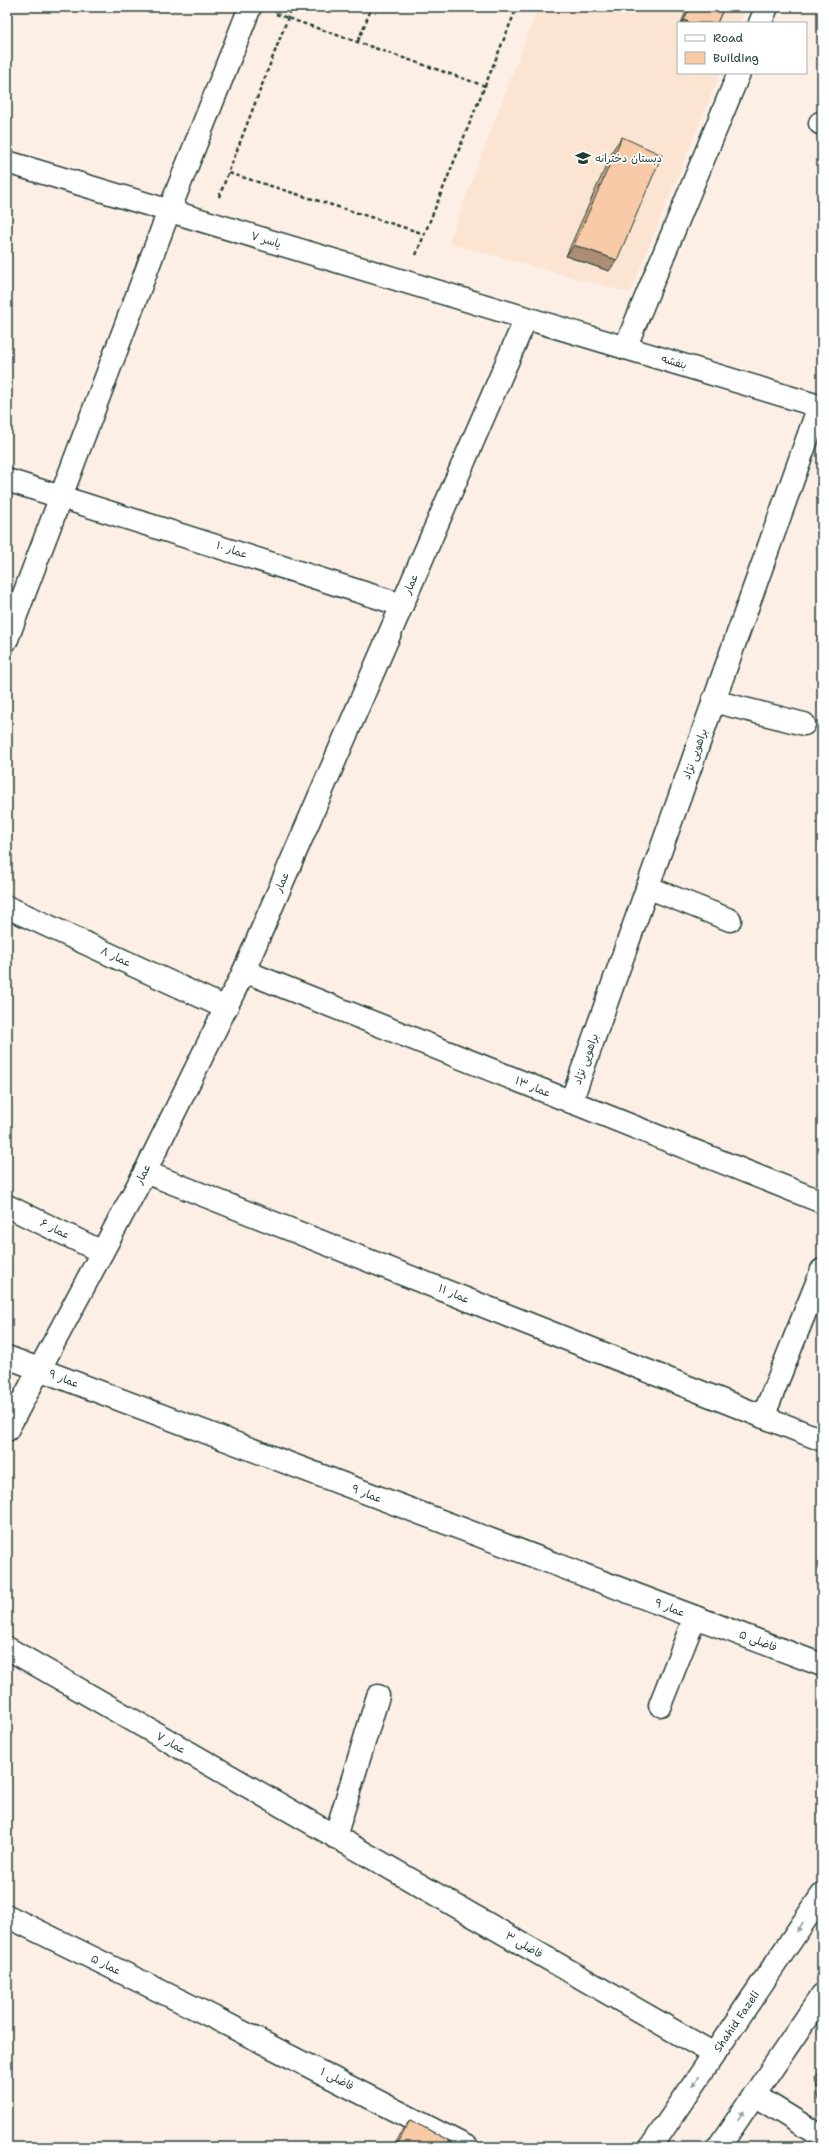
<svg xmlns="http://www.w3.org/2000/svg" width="829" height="2154" font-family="'Shantell Sans','Playpen Sans Arabic',sans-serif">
<rect width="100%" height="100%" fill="#fdefe5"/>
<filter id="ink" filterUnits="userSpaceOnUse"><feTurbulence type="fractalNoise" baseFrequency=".025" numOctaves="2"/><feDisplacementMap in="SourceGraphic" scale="8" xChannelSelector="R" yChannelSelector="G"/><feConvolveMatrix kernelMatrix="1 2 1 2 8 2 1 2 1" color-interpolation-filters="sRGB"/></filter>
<g filter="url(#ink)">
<path fill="#fce4d2" d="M 538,7 L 747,7 L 740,23 L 678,23 L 678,73 L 720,73 L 630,293 L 448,243 Z"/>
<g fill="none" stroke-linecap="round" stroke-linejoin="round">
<g stroke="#1f3d34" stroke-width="25">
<g id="minor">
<path d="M 760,23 L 767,7"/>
<path d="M 820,123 L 822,124"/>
<path d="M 625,348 L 739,73"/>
<path d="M 7,480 L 402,605"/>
<path d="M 7,639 L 169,211 L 250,7"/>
<path d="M 713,701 L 804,724"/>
<path d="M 647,887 L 730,920"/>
<path d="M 7,907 L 226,1008"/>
<path d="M 244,971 L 822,1202"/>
<path d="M 571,1102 L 819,406"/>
<path d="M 145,1172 L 822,1440"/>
<path d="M 7,1206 L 102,1252"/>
<path d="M 7,1357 L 822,1665"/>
<path d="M 7,1648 L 714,2054"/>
<path d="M 660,1705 L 695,1617"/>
<path d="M 335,1837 L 378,1696"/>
<path d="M 7,1916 L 205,2013 L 467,2147"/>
<path d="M 754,2095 L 822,2137"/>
</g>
</g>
<g stroke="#1f3d34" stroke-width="25">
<g id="tertiary">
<path d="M 7,162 L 822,407"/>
<path d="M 763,1417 L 822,1270"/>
<path d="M 7,1430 L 145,1172 L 244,971 L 526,318"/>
</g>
</g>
<g stroke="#1f3d34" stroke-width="25">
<g id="secondary">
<path id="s1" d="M 651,2147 L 822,1895"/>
<path d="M 719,2147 L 822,1995"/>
</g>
</g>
<g stroke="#1f3d34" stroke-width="2.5" stroke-dasharray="4 3" stroke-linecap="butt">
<path d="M 276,14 L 485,86"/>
<path d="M 358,41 L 372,7"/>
<path d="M 229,173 L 425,234"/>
<path d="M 219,197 L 292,7"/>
<path d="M 416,255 L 517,7"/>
</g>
<use href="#minor" stroke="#fff" stroke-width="22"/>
<use href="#tertiary" stroke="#fff" stroke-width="22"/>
<use href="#secondary" stroke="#fff" stroke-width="22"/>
</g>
<g fill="#d5ae90" stroke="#1f3d34">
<path d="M 688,7 L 724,7 L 717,23 L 681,23 Z"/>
<path d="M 622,137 L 609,271 L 566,256 L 614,148 Z"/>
<path d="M 822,2068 L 822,2102 L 819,2100 L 815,2078 Z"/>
<path d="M 410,2120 L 461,2147 L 394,2147 L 402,2131 Z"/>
</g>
<g fill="#ae8d75" stroke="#1f3d34">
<path d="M 684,20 L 691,23 L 682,23 Z"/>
<path d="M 574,245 L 617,260 L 609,271 L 566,256 Z"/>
</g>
<g fill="#f8caa7" stroke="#1f3d34">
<path d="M 690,7 L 724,7 L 717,23 L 691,23 L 684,20 Z"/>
<path d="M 622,137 L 662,155 L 617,260 L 574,245 Z"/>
<path d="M 410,2120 L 461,2147 L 396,2147 Z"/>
</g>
<defs><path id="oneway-solid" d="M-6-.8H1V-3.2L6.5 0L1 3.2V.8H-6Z"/></defs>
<g fill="#8f9e9a">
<use href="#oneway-solid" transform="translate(800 1927) rotate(124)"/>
<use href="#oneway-solid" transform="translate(696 2081) rotate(124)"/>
<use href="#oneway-solid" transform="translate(741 2115) rotate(-56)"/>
</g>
</g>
<defs>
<g id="school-bare" transform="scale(1.2)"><path d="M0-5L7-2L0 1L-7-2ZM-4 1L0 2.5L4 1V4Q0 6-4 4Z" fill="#1f3d34" stroke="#fff" stroke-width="2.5" paint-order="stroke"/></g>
</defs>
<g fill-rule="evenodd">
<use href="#school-bare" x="583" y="158"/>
</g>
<g text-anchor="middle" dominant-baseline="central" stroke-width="3.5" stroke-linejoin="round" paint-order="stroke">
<g font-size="11" fill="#1f3d34" stroke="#fff" text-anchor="start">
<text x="595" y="158">دبستان دخترانه</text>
</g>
<g font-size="11" fill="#1f3d34" stroke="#fff">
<text transform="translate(266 240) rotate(17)">یاسر ۷</text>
<text transform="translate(674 362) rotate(17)">بنفشه</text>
<text transform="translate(232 550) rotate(18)">عمار ۱۰</text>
<text transform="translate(411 584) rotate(-67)">عمار</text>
<text transform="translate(695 754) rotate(-70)">براهویی نژاد</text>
<text transform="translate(282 882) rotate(-67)">عمار</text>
<text transform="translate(116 957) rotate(25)">عمار ۸</text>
<text transform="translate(586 1059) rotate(-70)">براهویی نژاد</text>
<text transform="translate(533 1087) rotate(22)">عمار ۱۳</text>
<text transform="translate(143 1174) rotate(-63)">عمار</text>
<text transform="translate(55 1229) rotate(26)">عمار ۶</text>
<text transform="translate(454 1294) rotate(22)">عمار ۱۱</text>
<text transform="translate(64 1379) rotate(21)">عمار ۹</text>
<text transform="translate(367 1494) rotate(21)">عمار ۹</text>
<text transform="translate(670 1608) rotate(21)">عمار ۹</text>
<text transform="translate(758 1641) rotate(21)">فاضلی ۵</text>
<text transform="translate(171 1743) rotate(30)">عمار ۷</text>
<text transform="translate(524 1945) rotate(30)">فاضلی ۳</text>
<text transform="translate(106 1965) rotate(26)">عمار ۵</text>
<text stroke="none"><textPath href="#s1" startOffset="152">Shahid Fazeli</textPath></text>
<text transform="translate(337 2079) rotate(27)">فاضلی ۱</text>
</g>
</g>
<rect width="829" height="2154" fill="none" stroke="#fff" stroke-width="24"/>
<rect x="12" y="12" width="805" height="2130" fill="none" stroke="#1f3d34" stroke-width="1.5" filter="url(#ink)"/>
<rect x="677" y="22" width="130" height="52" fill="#ffffff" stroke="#a5b1ae"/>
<rect x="685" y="35" width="20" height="6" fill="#ffffff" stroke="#a5b1ae"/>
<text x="713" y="42" font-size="12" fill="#1f3d34">Road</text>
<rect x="685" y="52" width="20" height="12" fill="#f8caa7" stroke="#a5b1ae"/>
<text x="713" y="62" font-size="12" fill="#1f3d34">Building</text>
</svg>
